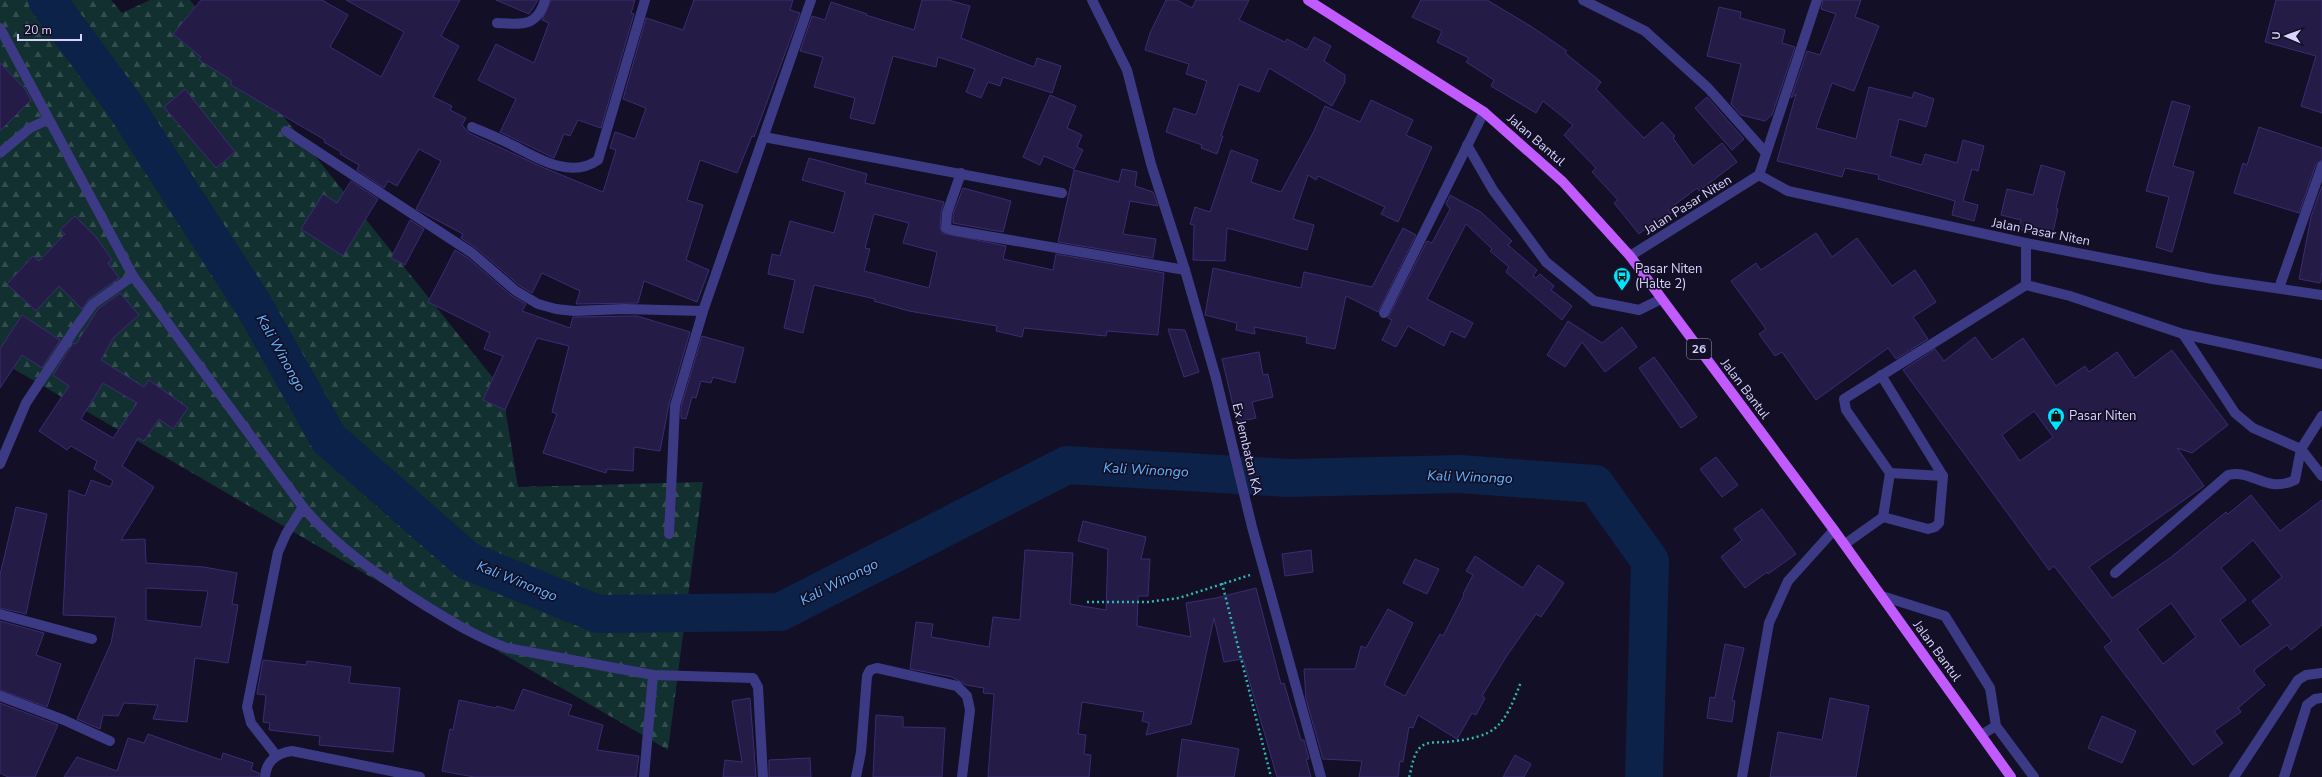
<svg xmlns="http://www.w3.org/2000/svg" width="2322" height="777" font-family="'Nunito Sans',sans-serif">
<defs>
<pattern id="forest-firs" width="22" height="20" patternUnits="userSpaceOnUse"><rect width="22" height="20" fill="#12302f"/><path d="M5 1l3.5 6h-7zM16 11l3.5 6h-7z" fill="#344d4e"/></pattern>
</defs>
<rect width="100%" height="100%" fill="#130f26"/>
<path fill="url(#forest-firs)" d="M 0,0 L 111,0 L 122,13 L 150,0 L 190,0 L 502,389 L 518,487 L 703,482 L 668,750 L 0,361 Z"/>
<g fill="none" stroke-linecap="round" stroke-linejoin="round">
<path stroke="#0c2248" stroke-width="38" d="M 47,0 L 123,103 L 254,306 L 329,439 L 468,561 L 598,614 L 780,612 L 1067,465 L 1289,478 L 1460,474 L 1595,484 L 1650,561 L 1644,777"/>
</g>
<g fill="#241b47" stroke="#3b2d73" fill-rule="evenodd">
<path d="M 201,0 L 322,0 L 348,15 L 330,47 L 381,77 L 404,32 L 346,0 L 460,0 L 441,36 L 459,46 L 433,97 L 452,106 L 450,110 L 466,118 L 462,125 L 469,133 L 542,167 L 603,192 L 616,150 L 610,148 L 615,132 L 635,139 L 646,108 L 623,99 L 646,18 L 683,30 L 694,0 L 793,0 L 790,10 L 800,13 L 754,137 L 752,136 L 737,173 L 700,160 L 687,200 L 703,205 L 686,260 L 709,270 L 697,302 L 644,281 L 638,303 L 576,304 L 580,291 L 542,273 L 532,293 L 520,286 L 476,248 L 461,238 L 463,234 L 416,209 L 441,161 L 419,149 L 397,186 L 388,181 L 384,188 L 357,170 L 359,165 L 340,154 L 341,152 L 324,142 L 325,140 L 231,85 L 231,80 L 199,60 L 201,57 L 173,34 Z"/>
<path d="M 496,0 L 538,0 L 529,14 Z"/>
<path d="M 551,0 L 635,0 L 631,13 L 634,14 L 601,128 L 578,120 L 570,136 L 564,134 L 554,158 L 500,132 L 516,99 L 478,80 L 496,44 L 534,63 L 549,23 L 542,20 Z"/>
<path d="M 922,0 L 948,0 L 970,6 L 961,38 L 1034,67 L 1037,58 L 1061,66 L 1052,93 L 1003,77 L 1000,86 L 988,82 L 981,98 L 966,92 L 975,69 L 938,57 L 936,67 L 893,56 L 874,124 L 850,118 L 855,98 L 814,87 L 823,57 L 800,51 L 812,16 L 825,20 L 831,2 L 867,14 L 866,15 L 914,30 Z"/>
<path d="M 1166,0 L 1177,0 L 1192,8 L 1196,0 L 1249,0 L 1239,20 L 1285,42 L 1287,39 L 1307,50 L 1314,37 L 1331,46 L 1324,61 L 1345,75 L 1345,82 L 1332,106 L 1269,68 L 1259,92 L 1239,84 L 1221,136 L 1223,136 L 1217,154 L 1201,148 L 1202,145 L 1166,132 L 1174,108 L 1196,115 L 1207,81 L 1186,74 L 1189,64 L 1145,50 L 1150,33 Z"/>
<path d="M 1421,0 L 1487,0 L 1532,27 L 1567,51 L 1565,53 L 1601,82 L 1596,89 L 1644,138 L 1662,122 L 1675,136 L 1673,138 L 1693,166 L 1722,143 L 1737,162 L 1699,191 L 1697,188 L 1668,210 L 1671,213 L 1655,225 L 1653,223 L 1639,234 L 1614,203 L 1618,200 L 1592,172 L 1596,168 L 1564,135 L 1573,125 L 1543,101 L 1536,113 L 1491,86 L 1494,80 L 1466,62 L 1469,58 L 1437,42 L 1442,31 L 1412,17 Z"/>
<path d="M 1823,0 L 1861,0 L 1855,17 L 1879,26 L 1854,91 L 1832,83 L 1816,128 L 1856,139 L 1869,87 L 1912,98 L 1914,92 L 1934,99 L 1926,127 L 1899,119 L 1890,156 L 1922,165 L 1925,154 L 1957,163 L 1963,140 L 1984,146 L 1978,171 L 1972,169 L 1963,201 L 1978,205 L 1974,221 L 1952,215 L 1955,201 L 1878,179 L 1879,175 L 1845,168 L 1842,177 L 1777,161 L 1796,94 L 1791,98 L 1807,51 L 1820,55 L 1836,14 L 1821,9 Z"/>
<path d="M 2276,0 L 2322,0 L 2322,113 L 2301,106 L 2316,56 L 2265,42 Z"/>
<path d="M 1719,7 L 1741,12 L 1740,18 L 1785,30 L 1782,43 L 1795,47 L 1772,115 L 1765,121 L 1741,115 L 1731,104 L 1741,64 L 1707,56 Z"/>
<path d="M 0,63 L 25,89 L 31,100 L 0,131 Z"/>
<path d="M 185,89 L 235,152 L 216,168 L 164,107 Z"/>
<path d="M 1050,95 L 1076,106 L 1067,128 L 1082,135 L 1077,147 L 1083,150 L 1074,169 L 1044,156 L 1040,165 L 1023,157 Z"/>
<path d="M 1707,97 L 1744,139 L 1732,150 L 1695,108 Z"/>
<path d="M 1371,100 L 1413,120 L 1406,135 L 1432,147 L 1398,222 L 1381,214 L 1385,207 L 1318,176 L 1316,180 L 1308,175 L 1293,219 L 1314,225 L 1307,250 L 1227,228 L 1225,261 L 1193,260 L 1194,225 L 1190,224 L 1195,207 L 1210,212 L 1231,150 L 1258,160 L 1251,182 L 1281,192 L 1313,133 L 1325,106 L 1360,122 Z"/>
<path d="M 2172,101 L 2190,106 L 2173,166 L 2194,172 L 2172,252 L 2156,247 L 2169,197 L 2146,191 Z"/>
<path d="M 2259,127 L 2322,148 L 2322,160 L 2316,164 L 2299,213 L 2234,193 L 2243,163 L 2247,165 Z"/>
<path d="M 809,158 L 867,174 L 865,183 L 944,202 L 941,213 L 940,228 L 942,233 L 1006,246 L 1003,259 L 1053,270 L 1056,254 L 1164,273 L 1158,335 L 1107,331 L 1106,336 L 1024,328 L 1022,337 L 996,331 L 997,326 L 909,311 L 874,301 L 875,299 L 814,285 L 803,333 L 784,328 L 795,280 L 768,274 L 772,254 L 780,256 L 790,221 L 834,233 L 845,192 L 802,180 ZM 874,214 L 909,223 L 903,243 L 937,252 L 929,288 L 864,271 L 870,249 L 865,248 Z"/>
<path d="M 2041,165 L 2065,172 L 2056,208 L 2058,209 L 2052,237 L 2018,229 L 2021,220 L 2001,215 L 2007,189 L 2033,195 Z"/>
<path d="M 1122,169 L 1137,172 L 1135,186 L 1153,192 L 1158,206 L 1130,201 L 1123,234 L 1156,239 L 1153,258 L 1058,242 L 1074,170 L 1119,182 Z"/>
<path d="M 351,181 L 378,199 L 343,256 L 301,229 L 323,194 L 337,203 Z"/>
<path d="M 2322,186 L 2322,272 L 2320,283 L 2299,279 L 2311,217 Z"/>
<path d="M 963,188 L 1011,201 L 1003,232 L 953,223 L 953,214 Z"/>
<path d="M 1450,195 L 1481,212 L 1512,241 L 1508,245 L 1537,270 L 1533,276 L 1536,278 L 1540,274 L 1554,286 L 1551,290 L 1572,306 L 1562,320 L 1506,272 L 1509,267 L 1490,251 L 1492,249 L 1466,224 L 1427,299 L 1473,323 L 1465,338 L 1451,331 L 1444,346 L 1408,326 L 1396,347 L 1382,340 L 1392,320 L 1388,318 L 1427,241 L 1432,243 L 1450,209 L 1446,204 Z"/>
<path d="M 75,216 L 96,237 L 112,260 L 108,263 L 119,278 L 89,299 L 82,309 L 59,286 L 36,311 L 7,284 L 33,256 L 39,261 L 65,234 L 60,230 Z"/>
<path d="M 410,220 L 424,229 L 405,265 L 391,258 Z"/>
<path d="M 1403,228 L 1416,235 L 1378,312 L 1346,296 L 1335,349 L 1306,343 L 1307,337 L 1254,327 L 1255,334 L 1236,330 L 1237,323 L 1205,315 L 1213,268 L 1301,288 L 1304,272 L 1372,287 Z"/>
<path d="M 1816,233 L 1832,257 L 1857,238 L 1892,286 L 1915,270 L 1936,302 L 1913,317 L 1928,339 L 1896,359 L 1888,348 L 1816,400 L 1782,352 L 1775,356 L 1759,334 L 1766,329 L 1731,281 L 1756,263 L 1761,270 Z"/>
<path d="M 455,250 L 468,258 L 512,296 L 526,304 L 522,311 L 570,328 L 573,317 L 637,316 L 690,332 L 669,404 L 660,451 L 634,447 L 633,471 L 607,469 L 606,473 L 543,453 L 557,414 L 552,412 L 569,346 L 537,338 L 505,410 L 483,400 L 503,356 L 484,349 L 490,333 L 428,302 Z"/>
<path d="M 120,293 L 139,315 L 114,337 L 101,360 L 144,387 L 149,380 L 188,408 L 173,429 L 159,419 L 144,441 L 138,438 L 122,466 L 154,487 L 121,540 L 145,539 L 146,563 L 204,567 L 237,573 L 232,604 L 238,605 L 228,663 L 195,658 L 187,722 L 153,719 L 158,705 L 124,703 L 118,716 L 103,715 L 100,729 L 77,719 L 111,643 L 116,617 L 63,615 L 69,490 L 85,496 L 91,480 L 110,487 L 113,481 L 94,469 L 97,461 L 71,446 L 67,450 L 39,431 L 69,386 L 53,375 L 73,343 L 76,344 L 98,309 ZM 103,383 L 137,403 L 113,438 L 81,419 ZM 146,588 L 208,591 L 201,627 L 146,620 Z"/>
<path d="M 22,315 L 60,340 L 42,368 L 22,355 L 0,388 L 0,349 Z"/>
<path d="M 1568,321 L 1602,343 L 1622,327 L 1637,347 L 1605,372 L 1582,342 L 1565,367 L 1547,355 Z"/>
<path d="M 1168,329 L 1185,330 L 1199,372 L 1184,377 Z"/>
<path d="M 702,336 L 744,348 L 735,383 L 713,377 L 711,383 L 701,381 L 696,398 L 692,397 L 686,419 L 681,418 L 681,407 Z"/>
<path d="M 1975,337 L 1992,360 L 2023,338 L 2056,386 L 2085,366 L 2089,372 L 2117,352 L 2135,378 L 2172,350 L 2228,425 L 2192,453 L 2177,448 L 2204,486 L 2089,567 L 2112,598 L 2170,558 L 2226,512 L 2228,514 L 2251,495 L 2280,531 L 2322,500 L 2322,625 L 2291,650 L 2287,645 L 2255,669 L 2254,672 L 2265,685 L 2238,708 L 2241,712 L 2214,731 L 2223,743 L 2193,765 L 2104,647 L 2112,641 L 2054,566 L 2049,570 L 1903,370 L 1935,349 L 1944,361 ZM 2034,411 L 2053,437 L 2020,461 L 2002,435 ZM 2253,540 L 2282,577 L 2252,601 L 2271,625 L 2240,647 L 2220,620 L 2246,600 L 2221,568 ZM 2171,603 L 2196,637 L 2163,664 L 2137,629 Z"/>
<path d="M 1259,352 L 1263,375 L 1268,374 L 1273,397 L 1252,402 L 1256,418 L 1237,422 L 1222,359 Z"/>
<path d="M 1654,357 L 1697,417 L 1681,428 L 1639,368 Z"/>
<path d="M 1716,457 L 1738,485 L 1722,497 L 1700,469 Z"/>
<path d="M 16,507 L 47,514 L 26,614 L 0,608 L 0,575 Z"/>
<path d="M 1762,509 L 1796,554 L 1768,574 L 1767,572 L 1745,588 L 1721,557 L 1742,540 L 1734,529 Z"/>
<path d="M 1083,521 L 1146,537 L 1141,559 L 1150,559 L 1148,596 L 1138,596 L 1137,626 L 1191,637 L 1186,603 L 1216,598 L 1256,588 L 1281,684 L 1284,683 L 1301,740 L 1304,740 L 1309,759 L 1306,759 L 1311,777 L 1277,777 L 1243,659 L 1224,662 L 1214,618 L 1191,724 L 1146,735 L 1149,723 L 1142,721 L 1144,712 L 1082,702 L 1078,734 L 1086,735 L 1084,754 L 1091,755 L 1089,777 L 988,777 L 994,694 L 983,693 L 984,688 L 966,685 L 952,677 L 910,669 L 916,622 L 933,624 L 931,637 L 989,647 L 993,617 L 1020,620 L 1025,550 L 1073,553 L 1070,604 L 1106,610 L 1108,549 L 1078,541 Z"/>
<path d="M 1311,550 L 1313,572 L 1285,576 L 1282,554 Z"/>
<path d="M 1475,556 L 1523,588 L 1538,565 L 1564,583 L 1541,617 L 1536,614 L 1506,657 L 1482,696 L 1485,698 L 1476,715 L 1472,713 L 1457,739 L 1418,715 L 1413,728 L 1409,727 L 1403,762 L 1400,761 L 1398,777 L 1359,777 L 1362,761 L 1323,759 L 1306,699 L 1304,669 L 1355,669 L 1361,646 L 1366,648 L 1388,609 L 1413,623 L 1384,685 L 1405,696 L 1440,634 L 1443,636 L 1464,595 L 1463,594 L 1473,575 L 1466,571 Z"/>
<path d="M 1415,559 L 1439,569 L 1427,594 L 1403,583 Z"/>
<path d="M 0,621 L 44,633 L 36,655 L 61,664 L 47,707 L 0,690 Z"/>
<path d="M 1725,644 L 1744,648 L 1732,700 L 1735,701 L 1732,722 L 1707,718 L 1710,697 L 1715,698 Z"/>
<path d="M 263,660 L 306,665 L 307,661 L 351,667 L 349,683 L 400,688 L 393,752 L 319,745 L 320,736 L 269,730 L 270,723 L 263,722 L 266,695 L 257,694 Z"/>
<path d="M 523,689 L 572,705 L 568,715 L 603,725 L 597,750 L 639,756 L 636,777 L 474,777 L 442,771 L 450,729 L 453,730 L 459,700 L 496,708 L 497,706 L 514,711 Z"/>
<path d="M 750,698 L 756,777 L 723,777 L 725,760 L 742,762 L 732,701 Z"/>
<path d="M 1830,698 L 1869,706 L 1856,777 L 1770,777 L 1778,732 L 1822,740 Z"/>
<path d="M 0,703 L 58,725 L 35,777 L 8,777 L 0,773 Z"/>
<path d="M 876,715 L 903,717 L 903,727 L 945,728 L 942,777 L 873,777 Z"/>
<path d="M 2102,716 L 2136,731 L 2122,763 L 2088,748 Z"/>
<path d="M 148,734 L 221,760 L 223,753 L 253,763 L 251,770 L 259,773 L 259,777 L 64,777 L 77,757 L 117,771 L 128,738 L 144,743 Z"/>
<path d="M 1182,739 L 1239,749 L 1234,777 L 1177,777 Z"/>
<path d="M 1515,755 L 1531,764 L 1524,777 L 1503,777 Z"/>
<path d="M 810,758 L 811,777 L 769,777 L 769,760 Z"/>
</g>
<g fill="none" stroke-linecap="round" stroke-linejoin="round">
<g stroke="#2fb8b0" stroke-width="2.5" stroke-dasharray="2 3" stroke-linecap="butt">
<path d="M 1222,583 L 1271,777"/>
<path d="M 1087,602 L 1148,602 L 1179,598 L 1250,575"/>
<path d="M 1409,777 C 1412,768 1413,752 1422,746 C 1428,741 1438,743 1446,742 C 1497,737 1503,728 1521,682"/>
</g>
<g stroke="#3d3a85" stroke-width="10">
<path d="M 2026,243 L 2026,285 L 2070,296 L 2183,334 L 2322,364"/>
<path d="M 2183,334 L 2235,413 L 2253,428 L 2301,449 L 2322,476"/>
<path d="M 1881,375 L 1943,476 L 1939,523 L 1935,527 L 1928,529 L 1883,517"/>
<path d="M 1216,378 L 1252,527 L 1321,777"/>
<path d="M 1890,473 L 1943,476"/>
<path d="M 1845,544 L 1883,517 L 1890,473 L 1846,410 L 1844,399 L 2026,285"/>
<path d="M 2115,573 L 2228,475 C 2254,469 2265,494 2295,480 L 2301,449 L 2322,416"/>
<path d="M 2234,777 L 2298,680 L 2306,675 L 2322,673"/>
</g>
<g stroke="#3d3a85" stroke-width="10">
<path d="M 1092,0 L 1127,70 L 1151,164 L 1185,270 L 1216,378"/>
<path d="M 1583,0 L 1645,31 L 1708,88 L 1766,153"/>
<path d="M 497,23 C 521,24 537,28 545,0"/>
<path d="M 0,28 L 133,276 L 303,507 L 286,534 L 278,552 L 247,707 L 251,723 L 276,755"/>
<path d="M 472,127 C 486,133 501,139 514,146 C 539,159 571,179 598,160 L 645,0"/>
<path d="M 286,131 L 472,253 L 516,291 L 538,304 L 556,309 L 574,311 L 624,309 L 703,311 L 811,0"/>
<path d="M 764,137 L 1062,193"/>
<path d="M 1467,145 L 1493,190 L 1546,262 L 1594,301 L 1639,310 L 1661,299"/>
<path d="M 0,153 L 30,128 L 47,120"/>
<path d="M 961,173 L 947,213 L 946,228 L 952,230 L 1185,270"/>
<path d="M 1759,175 L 1788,191 L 2026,243 L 2212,279 L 2322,295"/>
<path d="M 1630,256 L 1759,175 L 1817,0"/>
<path d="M 2279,288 L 2322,166"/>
<path d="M 1384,313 L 1484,112"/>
<path d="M 0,464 L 26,403 L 75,329 L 93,304 L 133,276"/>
<path d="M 303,507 C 336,547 379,576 423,604 C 451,621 476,637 507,648 L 653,675 L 753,678 L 758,687 L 763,777"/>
<path d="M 669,534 L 675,406 L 703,311"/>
<path d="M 1882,596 L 1945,616 L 1990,688 L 1996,726 L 2034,777"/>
<path d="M 0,614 L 92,639"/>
<path d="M 0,696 L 64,720 L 110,741"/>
<path d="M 1981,735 L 1996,726"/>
<path d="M 265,777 C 266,761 277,753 292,751 L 420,777"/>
<path d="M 644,777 L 653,675"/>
<path d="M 856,777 L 861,752 L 867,676 L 870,670 L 877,668 L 957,686 L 967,696 L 970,710 L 962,777"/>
<path d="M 1742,777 L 1769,623 L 1788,581 L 1834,530"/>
<path d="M 2284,777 L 2307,705 L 2315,699 L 2322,698"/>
</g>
<path stroke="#c25bff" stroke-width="10" d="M 1308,0 L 1484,112 L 1563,182 L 1630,256 L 1834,530 L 2011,777"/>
</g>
<defs>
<g id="bus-pin" transform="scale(0.9)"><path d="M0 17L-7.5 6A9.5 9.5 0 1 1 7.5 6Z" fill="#00e5ff" stroke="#130f26"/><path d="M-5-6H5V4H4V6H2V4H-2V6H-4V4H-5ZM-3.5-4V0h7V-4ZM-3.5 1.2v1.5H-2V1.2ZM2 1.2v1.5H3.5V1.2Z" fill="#111"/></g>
<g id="shop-pin" transform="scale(0.9)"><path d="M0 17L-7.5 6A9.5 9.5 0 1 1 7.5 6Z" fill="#00e5ff" stroke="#130f26"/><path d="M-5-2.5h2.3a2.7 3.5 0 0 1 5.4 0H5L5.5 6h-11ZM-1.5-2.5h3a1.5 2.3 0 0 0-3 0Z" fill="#111"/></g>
</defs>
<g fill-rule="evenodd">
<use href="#bus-pin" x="1622" y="276"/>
<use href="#shop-pin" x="2056" y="416"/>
</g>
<g text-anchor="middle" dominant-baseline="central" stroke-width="3.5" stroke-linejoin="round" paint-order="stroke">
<rect fill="#130f26" stroke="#9e99be" stroke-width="1" x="1687" y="339" width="24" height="20" rx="3"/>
<g font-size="12" font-weight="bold" fill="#d9d4ff">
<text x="1699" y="349">26</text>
</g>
<g font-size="13" fill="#d9d4ff" stroke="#130f26">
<text transform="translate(1536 140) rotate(41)">Jalan Bantul</text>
<text transform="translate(1688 205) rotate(-32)">Jalan Pasar Niten</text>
<text transform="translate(2041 232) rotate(11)">Jalan Pasar Niten</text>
<text transform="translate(1745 389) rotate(53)">Jalan Bantul</text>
<text transform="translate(1247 449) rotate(77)">Ex Jembatan KA</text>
<text transform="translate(1937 651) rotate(54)">Jalan Bantul</text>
</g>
<g font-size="13" fill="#d9d4ff" stroke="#130f26" text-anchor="start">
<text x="1635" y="269">Pasar Niten<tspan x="1635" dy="15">(Halte 2)</tspan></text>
<text x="2069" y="416">Pasar Niten</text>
</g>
<g font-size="14" font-style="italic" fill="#62b6ff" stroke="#130f26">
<text transform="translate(281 353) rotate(61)">Kali Winongo</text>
<text transform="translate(1146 470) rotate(3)">Kali Winongo</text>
<text transform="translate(1470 477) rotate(2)">Kali Winongo</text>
<text transform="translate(517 581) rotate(22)">Kali Winongo</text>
<text transform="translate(839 582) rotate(-27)">Kali Winongo</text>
</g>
</g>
<g transform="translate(2286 36) rotate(272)" stroke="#130f26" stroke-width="3" paint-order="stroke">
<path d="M0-3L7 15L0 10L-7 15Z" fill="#d9d4ff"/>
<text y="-6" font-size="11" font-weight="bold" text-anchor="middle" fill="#d9d4ff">U</text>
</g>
<path d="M18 34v6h63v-6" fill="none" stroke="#d9d4ff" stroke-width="2"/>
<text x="24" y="34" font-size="12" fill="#d9d4ff" stroke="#130f26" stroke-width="3" paint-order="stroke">20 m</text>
</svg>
